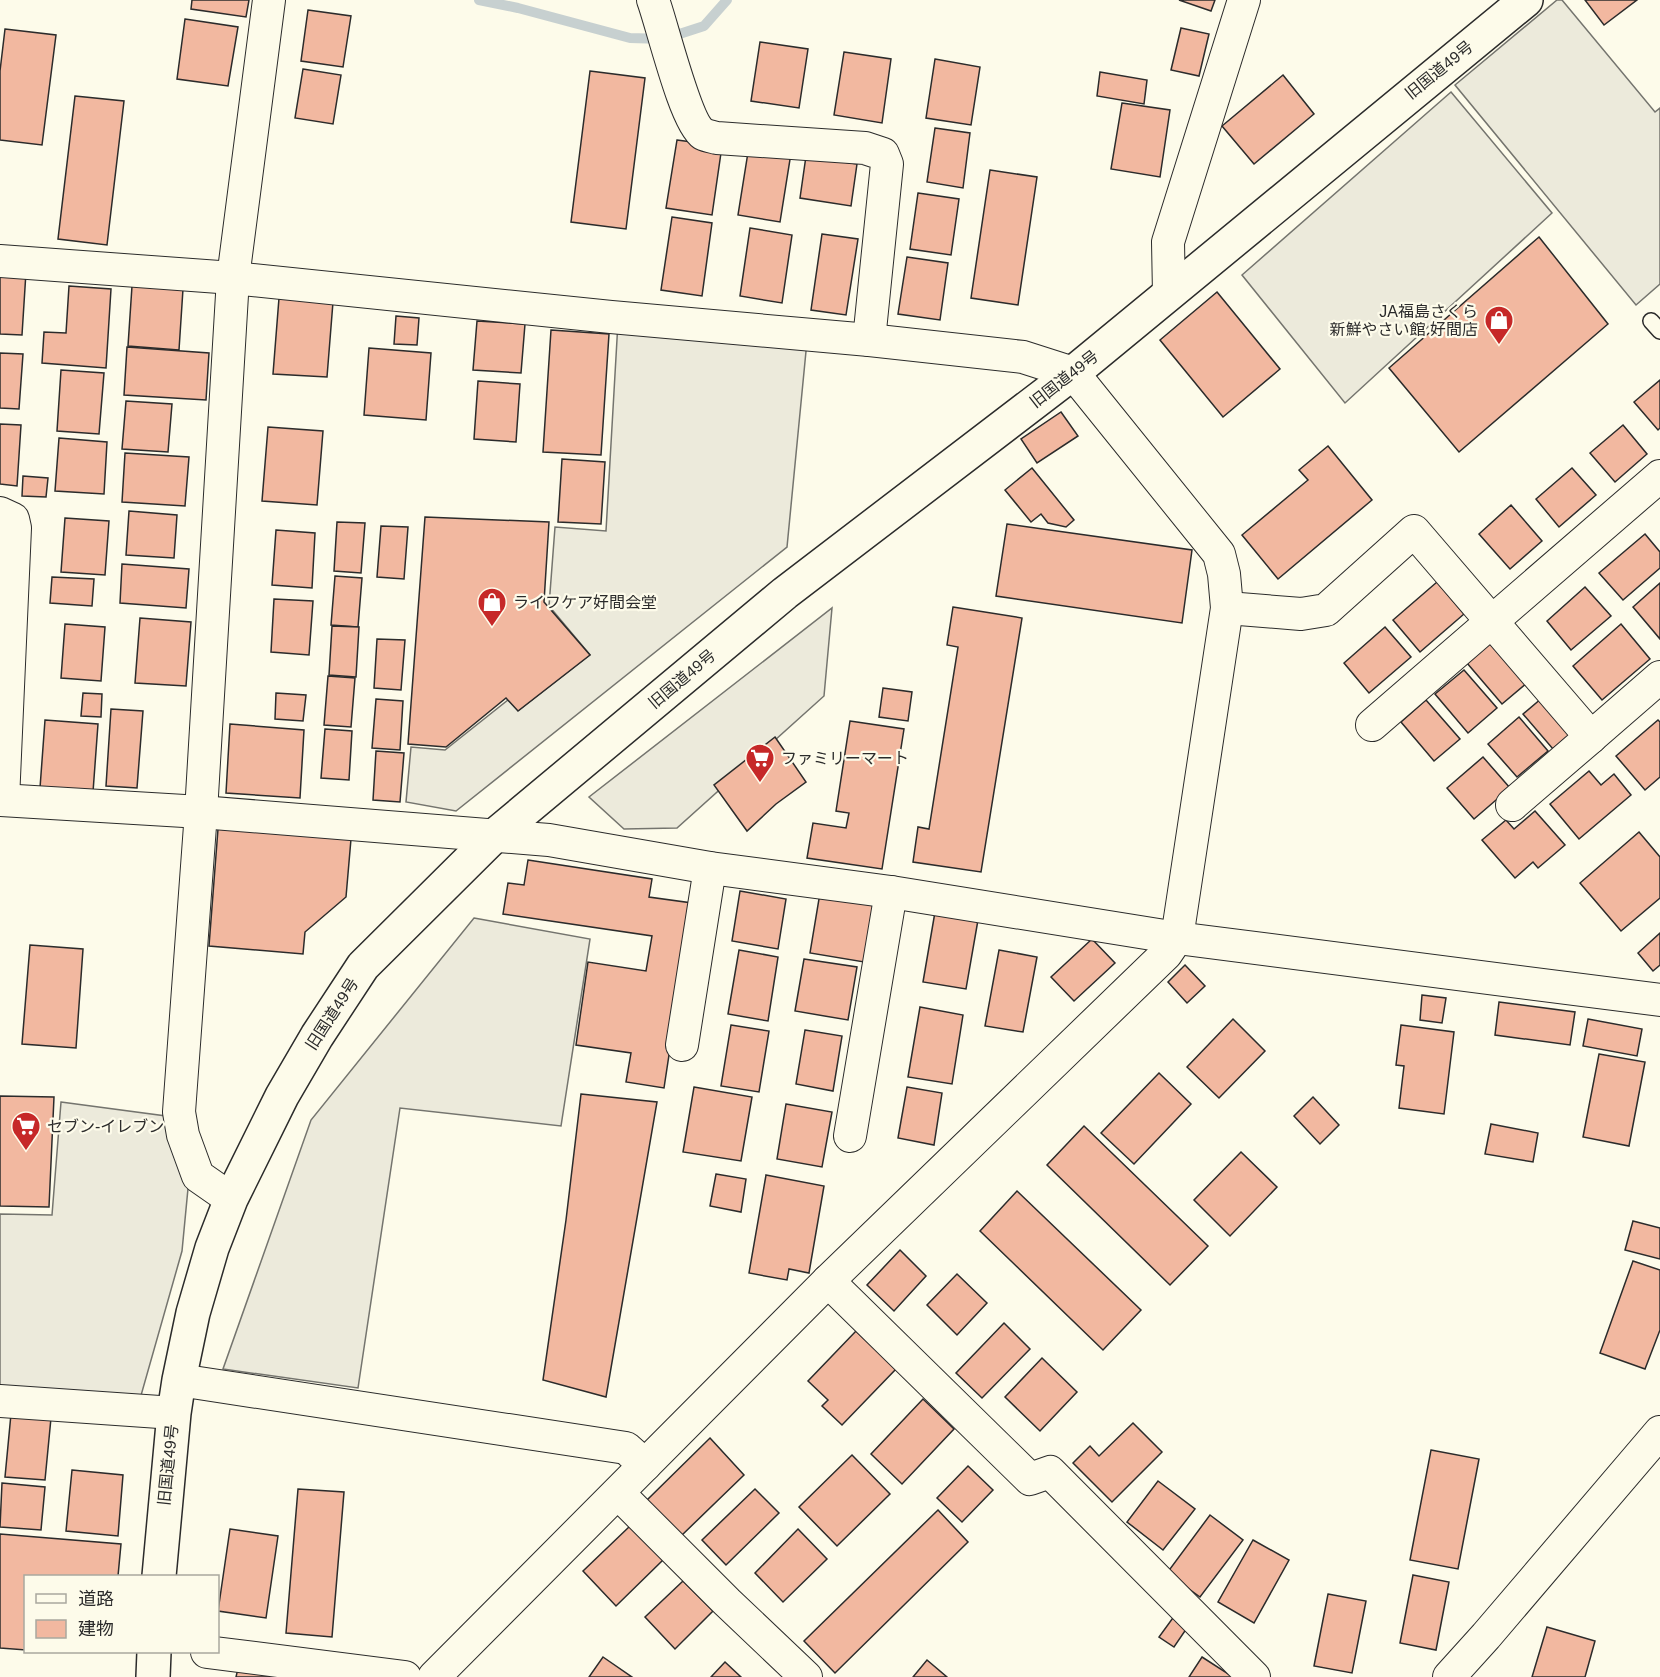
<svg xmlns="http://www.w3.org/2000/svg" width="1660" height="1677" font-family="Helvetica,'Noto Sans JP',sans-serif">
<rect width="100%" height="100%" fill="#fdfbea"/>
<g fill="#eceadb" stroke="#74746e" stroke-width="1.5">
<path d="M 1557,0 L 1562,0 L 1655,112 L 1660,108 L 1660,284 L 1636,305 L 1455,85 Z"/>
<path d="M 1451,92 L 1552,213 L 1345,403 L 1242,275 Z"/>
<path d="M 618,322 L 807,341 L 787,547 L 456,811 L 406,802 L 411,747 L 445,750 L 508,700 L 519,710 L 590,655 L 549,606 L 555,527 L 606,531 Z"/>
<path d="M 832,608 L 824,696 L 677,828 L 624,829 L 589,797 Z"/>
<path d="M 474,918 L 590,939 L 561,1126 L 400,1108 L 358,1388 L 223,1369 L 311,1120 Z"/>
<path d="M 61,1102 L 166,1116 L 189,1178 L 182,1251 L 140,1399 L 0,1386 L 0,1214 L 52,1215 Z"/>
</g>
<g fill="none" stroke-linecap="round" stroke-linejoin="round">
<path stroke="#c7d0d0" stroke-width="10" d="M 479,0 L 518,8 L 630,38 L 664,39 L 704,26 L 727,0"/>
</g>
<g fill="#f2b8a0" stroke="#2b2b2b" stroke-width="1.5">
<path d="M 192,0 L 249,0 L 246,17 L 191,9 Z"/>
<path d="M 1179,0 L 1215,0 L 1211,11 Z"/>
<path d="M 1585,0 L 1637,0 L 1604,25 Z"/>
<path d="M 308,10 L 351,16 L 343,67 L 301,61 Z"/>
<path d="M 185,19 L 238,27 L 228,86 L 177,79 Z"/>
<path d="M 1181,28 L 1209,34 L 1199,76 L 1171,70 Z"/>
<path d="M 5,29 L 56,35 L 42,145 L 0,140 L 0,71 Z"/>
<path d="M 760,42 L 808,49 L 799,108 L 751,101 Z"/>
<path d="M 844,52 L 891,59 L 882,123 L 834,115 Z"/>
<path d="M 935,59 L 980,67 L 971,125 L 926,118 Z"/>
<path d="M 303,69 L 341,75 L 333,124 L 295,118 Z"/>
<path d="M 590,71 L 645,78 L 626,229 L 571,222 Z"/>
<path d="M 1100,72 L 1147,80 L 1144,104 L 1097,96 Z"/>
<path d="M 1283,75 L 1314,114 L 1254,164 L 1222,126 Z"/>
<path d="M 75,96 L 124,101 L 107,245 L 58,239 Z"/>
<path d="M 1122,103 L 1170,110 L 1160,177 L 1111,169 Z"/>
<path d="M 935,128 L 970,133 L 963,188 L 927,182 Z"/>
<path d="M 677,140 L 722,146 L 712,215 L 666,208 Z"/>
<path d="M 749,146 L 791,153 L 780,222 L 738,215 Z"/>
<path d="M 806,156 L 857,164 L 851,206 L 800,198 Z"/>
<path d="M 990,170 L 1037,177 L 1018,305 L 971,298 Z"/>
<path d="M 918,193 L 959,199 L 951,255 L 910,249 Z"/>
<path d="M 672,217 L 712,223 L 702,296 L 661,290 Z"/>
<path d="M 750,228 L 792,235 L 782,303 L 740,296 Z"/>
<path d="M 822,234 L 858,239 L 846,315 L 811,310 Z"/>
<path d="M 1539,237 L 1608,324 L 1459,452 L 1389,368 Z"/>
<path d="M 907,257 L 948,263 L 940,320 L 898,314 Z"/>
<path d="M 0,271 L 26,272 L 22,335 L 0,334 Z"/>
<path d="M 69,286 L 111,289 L 106,368 L 42,363 L 44,332 L 66,333 Z"/>
<path d="M 132,286 L 183,289 L 179,350 L 128,346 Z"/>
<path d="M 1217,292 L 1280,369 L 1223,417 L 1160,340 Z"/>
<path d="M 279,298 L 333,302 L 327,377 L 273,374 Z"/>
<path d="M 396,316 L 419,318 L 417,345 L 394,344 Z"/>
<path d="M 477,321 L 525,324 L 521,373 L 473,370 Z"/>
<path d="M 551,330 L 609,334 L 601,455 L 543,452 Z"/>
<path d="M 127,347 L 209,353 L 206,400 L 124,395 Z"/>
<path d="M 369,348 L 431,353 L 426,420 L 364,415 Z"/>
<path d="M 0,353 L 23,354 L 19,409 L 0,408 Z"/>
<path d="M 61,370 L 104,373 L 99,434 L 57,431 Z"/>
<path d="M 1660,380 L 1660,428 L 1658,430 L 1634,402 Z"/>
<path d="M 478,381 L 520,384 L 516,442 L 474,439 Z"/>
<path d="M 126,401 L 172,404 L 168,452 L 122,449 Z"/>
<path d="M 1061,412 L 1078,436 L 1037,463 L 1021,439 Z"/>
<path d="M 0,424 L 21,425 L 17,486 L 0,484 Z"/>
<path d="M 1623,425 L 1647,454 L 1615,482 L 1590,453 Z"/>
<path d="M 268,427 L 323,431 L 317,505 L 262,501 Z"/>
<path d="M 59,438 L 107,442 L 104,494 L 55,491 Z"/>
<path d="M 1328,446 L 1372,500 L 1278,579 L 1242,535 L 1308,480 L 1299,470 Z"/>
<path d="M 125,453 L 189,457 L 185,506 L 122,502 Z"/>
<path d="M 562,459 L 605,462 L 601,524 L 558,522 Z"/>
<path d="M 1032,468 L 1074,520 L 1066,527 L 1048,523 L 1041,514 L 1031,522 L 1005,490 Z"/>
<path d="M 1572,468 L 1596,495 L 1559,527 L 1536,499 Z"/>
<path d="M 23,476 L 48,478 L 46,497 L 22,496 Z"/>
<path d="M 1511,505 L 1542,541 L 1510,569 L 1479,534 Z"/>
<path d="M 129,511 L 177,515 L 174,558 L 126,555 Z"/>
<path d="M 425,517 L 549,522 L 544,602 L 590,655 L 518,711 L 506,698 L 446,747 L 408,744 Z"/>
<path d="M 65,518 L 109,521 L 105,575 L 61,572 Z"/>
<path d="M 337,522 L 365,523 L 361,573 L 334,571 Z"/>
<path d="M 1007,524 L 1192,550 L 1182,623 L 996,596 Z"/>
<path d="M 381,526 L 408,527 L 404,579 L 377,577 Z"/>
<path d="M 276,530 L 315,533 L 312,588 L 272,585 Z"/>
<path d="M 1645,534 L 1660,552 L 1660,568 L 1623,600 L 1599,573 Z"/>
<path d="M 122,564 L 189,569 L 186,608 L 120,603 Z"/>
<path d="M 335,576 L 362,578 L 358,627 L 331,625 Z"/>
<path d="M 52,577 L 94,579 L 92,606 L 50,603 Z"/>
<path d="M 1437,582 L 1464,614 L 1420,652 L 1393,620 Z"/>
<path d="M 1660,583 L 1660,639 L 1633,607 Z"/>
<path d="M 1585,587 L 1611,616 L 1571,650 L 1547,621 Z"/>
<path d="M 274,599 L 313,601 L 309,655 L 271,652 Z"/>
<path d="M 953,607 L 1022,618 L 981,872 L 913,862 L 918,827 L 929,829 L 958,647 L 947,645 Z"/>
<path d="M 140,618 L 191,622 L 186,686 L 135,683 Z"/>
<path d="M 65,624 L 105,627 L 101,681 L 61,678 Z"/>
<path d="M 1621,624 L 1650,659 L 1602,700 L 1573,666 Z"/>
<path d="M 332,626 L 359,627 L 356,677 L 329,675 Z"/>
<path d="M 1385,627 L 1411,657 L 1369,693 L 1344,663 Z"/>
<path d="M 377,639 L 405,640 L 401,690 L 374,688 Z"/>
<path d="M 1492,641 L 1528,682 L 1502,704 L 1467,663 Z"/>
<path d="M 1464,670 L 1497,708 L 1468,733 L 1435,694 Z"/>
<path d="M 328,676 L 355,678 L 351,727 L 324,725 Z"/>
<path d="M 883,688 L 912,692 L 908,721 L 879,717 Z"/>
<path d="M 83,693 L 102,694 L 101,717 L 81,716 Z"/>
<path d="M 276,693 L 306,695 L 303,721 L 275,719 Z"/>
<path d="M 1542,698 L 1572,733 L 1553,749 L 1523,714 Z"/>
<path d="M 376,699 L 403,701 L 400,750 L 372,748 Z"/>
<path d="M 1426,700 L 1460,739 L 1434,761 L 1401,722 Z"/>
<path d="M 111,709 L 143,711 L 137,788 L 106,786 Z"/>
<path d="M 1519,717 L 1548,751 L 1517,777 L 1488,744 Z"/>
<path d="M 45,720 L 98,724 L 93,792 L 40,788 Z"/>
<path d="M 1658,720 L 1660,722 L 1660,777 L 1645,790 L 1616,756 Z"/>
<path d="M 850,721 L 904,729 L 882,869 L 807,858 L 813,823 L 846,828 L 849,813 L 836,811 Z"/>
<path d="M 230,724 L 304,730 L 300,798 L 226,793 Z"/>
<path d="M 325,729 L 352,731 L 349,780 L 321,778 Z"/>
<path d="M 775,737 L 806,782 L 776,804 L 747,831 L 714,785 Z"/>
<path d="M 376,751 L 404,753 L 400,802 L 373,800 Z"/>
<path d="M 1483,757 L 1510,788 L 1474,819 L 1447,788 Z"/>
<path d="M 1589,771 L 1601,785 L 1614,774 L 1631,795 L 1579,839 L 1550,804 Z"/>
<path d="M 1535,811 L 1565,845 L 1538,868 L 1533,862 L 1515,878 L 1482,840 L 1506,820 L 1514,829 Z"/>
<path d="M 218,829 L 351,839 L 346,897 L 305,932 L 303,954 L 209,946 Z"/>
<path d="M 1639,832 L 1660,857 L 1660,898 L 1621,931 L 1580,883 Z"/>
<path d="M 528,860 L 652,879 L 649,897 L 692,903 L 664,1088 L 626,1082 L 631,1053 L 576,1045 L 588,962 L 646,971 L 652,936 L 503,914 L 508,883 L 524,885 Z"/>
<path d="M 740,891 L 786,899 L 778,949 L 732,941 Z"/>
<path d="M 820,893 L 874,903 L 864,962 L 810,953 Z"/>
<path d="M 935,912 L 978,920 L 966,989 L 923,982 Z"/>
<path d="M 1660,933 L 1660,965 L 1653,971 L 1638,953 Z"/>
<path d="M 1092,939 L 1115,963 L 1074,1001 L 1051,977 Z"/>
<path d="M 30,945 L 83,949 L 76,1048 L 22,1044 Z"/>
<path d="M 739,950 L 778,957 L 768,1021 L 728,1014 Z"/>
<path d="M 999,950 L 1037,957 L 1023,1032 L 985,1026 Z"/>
<path d="M 804,959 L 857,967 L 848,1020 L 795,1011 Z"/>
<path d="M 1185,965 L 1205,986 L 1187,1003 L 1168,982 Z"/>
<path d="M 1422,995 L 1446,998 L 1442,1023 L 1420,1020 Z"/>
<path d="M 1499,1002 L 1575,1012 L 1570,1045 L 1495,1035 Z"/>
<path d="M 920,1007 L 963,1015 L 952,1084 L 908,1077 Z"/>
<path d="M 1233,1019 L 1265,1051 L 1219,1098 L 1187,1067 Z"/>
<path d="M 1588,1019 L 1642,1029 L 1637,1056 L 1583,1046 Z"/>
<path d="M 731,1025 L 769,1031 L 759,1092 L 721,1086 Z"/>
<path d="M 1401,1025 L 1454,1032 L 1444,1114 L 1399,1108 L 1404,1066 L 1396,1065 Z"/>
<path d="M 805,1030 L 842,1036 L 833,1091 L 796,1084 Z"/>
<path d="M 1599,1054 L 1645,1062 L 1629,1146 L 1583,1137 Z"/>
<path d="M 1159,1073 L 1191,1104 L 1134,1164 L 1101,1133 Z"/>
<path d="M 694,1087 L 752,1097 L 741,1161 L 683,1152 Z"/>
<path d="M 907,1087 L 942,1093 L 934,1145 L 898,1138 Z"/>
<path d="M 581,1094 L 657,1102 L 606,1397 L 543,1380 L 566,1220 Z"/>
<path d="M 0,1096 L 54,1097 L 49,1207 L 0,1206 Z"/>
<path d="M 1313,1097 L 1339,1125 L 1320,1144 L 1294,1116 Z"/>
<path d="M 786,1104 L 832,1112 L 822,1167 L 777,1159 Z"/>
<path d="M 1491,1124 L 1538,1133 L 1533,1162 L 1485,1154 Z"/>
<path d="M 1084,1126 L 1208,1246 L 1170,1285 L 1047,1165 Z"/>
<path d="M 1241,1152 L 1277,1187 L 1230,1236 L 1194,1200 Z"/>
<path d="M 716,1174 L 746,1179 L 741,1212 L 710,1206 Z"/>
<path d="M 766,1175 L 824,1186 L 809,1273 L 789,1269 L 787,1280 L 749,1273 Z"/>
<path d="M 1017,1191 L 1141,1310 L 1103,1350 L 980,1231 Z"/>
<path d="M 1633,1221 L 1660,1228 L 1660,1259 L 1625,1250 Z"/>
<path d="M 900,1250 L 926,1276 L 894,1311 L 867,1285 Z"/>
<path d="M 1633,1261 L 1660,1270 L 1660,1330 L 1645,1369 L 1600,1353 Z"/>
<path d="M 957,1274 L 987,1303 L 957,1335 L 927,1305 Z"/>
<path d="M 1004,1323 L 1030,1349 L 982,1398 L 956,1373 Z"/>
<path d="M 856,1331 L 896,1369 L 842,1425 L 822,1406 L 828,1400 L 808,1381 Z"/>
<path d="M 1042,1358 L 1077,1392 L 1040,1431 L 1005,1397 Z"/>
<path d="M 923,1399 L 954,1429 L 902,1484 L 871,1454 Z"/>
<path d="M 11,1414 L 51,1418 L 45,1480 L 5,1477 Z"/>
<path d="M 1133,1423 L 1162,1452 L 1112,1502 L 1073,1463 L 1090,1446 L 1099,1456 Z"/>
<path d="M 710,1438 L 744,1475 L 681,1536 L 646,1501 Z"/>
<path d="M 1431,1450 L 1479,1459 L 1458,1569 L 1410,1560 Z"/>
<path d="M 852,1455 L 890,1494 L 837,1546 L 799,1507 Z"/>
<path d="M 968,1466 L 993,1490 L 962,1522 L 937,1498 Z"/>
<path d="M 72,1470 L 123,1475 L 118,1536 L 66,1531 Z"/>
<path d="M 1158,1481 L 1195,1509 L 1163,1550 L 1127,1522 Z"/>
<path d="M 2,1483 L 45,1487 L 41,1530 L 0,1527 Z"/>
<path d="M 298,1489 L 344,1492 L 332,1637 L 286,1633 Z"/>
<path d="M 755,1489 L 779,1513 L 726,1565 L 702,1540 Z"/>
<path d="M 938,1510 L 968,1542 L 835,1673 L 804,1641 Z"/>
<path d="M 1210,1515 L 1243,1540 L 1200,1597 L 1167,1573 Z"/>
<path d="M 630,1526 L 663,1560 L 616,1606 L 583,1571 Z"/>
<path d="M 230,1529 L 278,1536 L 266,1618 L 218,1611 Z"/>
<path d="M 798,1529 L 827,1559 L 783,1602 L 755,1573 Z"/>
<path d="M 0,1534 L 121,1544 L 118,1576 L 26,1576 L 26,1650 L 0,1648 Z"/>
<path d="M 1253,1540 L 1289,1560 L 1254,1623 L 1218,1602 Z"/>
<path d="M 1413,1575 L 1449,1582 L 1436,1650 L 1400,1643 Z"/>
<path d="M 683,1581 L 713,1611 L 675,1649 L 645,1617 Z"/>
<path d="M 1328,1594 L 1366,1601 L 1352,1673 L 1314,1666 Z"/>
<path d="M 1175,1615 L 1189,1625 L 1174,1647 L 1159,1637 Z"/>
<path d="M 1547,1627 L 1595,1641 L 1585,1677 L 1532,1677 Z"/>
<path d="M 603,1657 L 632,1677 L 589,1677 Z"/>
<path d="M 1202,1657 L 1233,1677 L 1189,1677 Z"/>
<path d="M 927,1660 L 947,1677 L 913,1677 Z"/>
<path d="M 725,1662 L 741,1677 L 711,1677 Z"/>
<path d="M 239,1664 L 311,1677 L 236,1677 Z"/>
</g>
<g fill="none" stroke-linecap="round" stroke-linejoin="round">
<g stroke="#2b2b2b" stroke-width="18">
<path id="lane" d="M 1651,321 L 1660,331"/>
</g>
<g stroke="#2b2b2b" stroke-width="34">
<g id="street">
<path d="M 653,0 C 662,24 685,122 703,134 C 707,136 713,137 717,138 L 865,148 L 883,154 L 887,164 L 869,340"/>
<path d="M 0,261 L 233,278 L 611,317 L 869,340 L 1023,357 L 1073,373 L 1219,554 L 1224,574 L 1227,608 L 1177,938 L 1166,954 L 828,1281 L 434,1677"/>
<path d="M 1169,294 L 1168,242 L 1244,0"/>
<path d="M 0,513 L 13,519 L 15,528 L 3,800"/>
<path d="M 1227,608 L 1301,614 L 1326,610 L 1414,531 L 1591,737 L 1660,677"/>
<path d="M 1372,725 L 1660,476"/>
<path d="M 0,800 L 201,812 L 549,840 L 710,868 L 891,892 L 1177,938 L 1660,1000"/>
<path d="M 1512,805 L 1591,737"/>
<path d="M 682,1045 L 710,868"/>
<path d="M 850,1136 L 891,892"/>
<path d="M 231,1199 L 198,1176 L 183,1135 L 179,1112 L 201,812 L 233,278 L 269,0"/>
<path d="M 828,1281 L 1030,1479 L 1050,1472 L 1254,1677"/>
<path d="M 179,1380 L 626,1448 L 645,1465"/>
<path d="M 0,1401 L 174,1413"/>
<path d="M 618,1493 L 727,1602 L 806,1677"/>
<path d="M 207,1652 L 405,1677"/>
<path d="M 1449,1677 L 1486,1636 L 1660,1432"/>
</g>
</g>
<g stroke="#2b2b2b" stroke-width="36">
<g id="secondary">
<path d="M 159,1576 L 174,1413 L 179,1380 L 193,1313 L 212,1248 L 231,1199 L 282,1096 L 317,1036 L 363,966 L 494,836 L 785,593 L 1073,373 L 1526,0"/>
<path d="M 153,1677 L 154,1652"/>
</g>
</g>
<use href="#lane" stroke="#fdfbea" stroke-width="15"/>
<use href="#street" stroke="#fdfbea" stroke-width="32"/>
<use href="#secondary" stroke="#fdfbea" stroke-width="33"/>
</g>
<defs>
<g id="shop-pin" transform="scale(1.5)"><path d="M0 17L-7.5 6A9.5 9.5 0 1 1 7.5 6Z" fill="#c62828" stroke="#fdfbea"/><path d="M-5-2.5h2.3a2.7 3.5 0 0 1 5.4 0H5L5.5 6h-11ZM-1.5-2.5h3a1.5 2.3 0 0 0-3 0Z" fill="#fff"/></g>
<g id="supermarket-pin" transform="scale(1.5)"><path d="M0 17L-7.5 6A9.5 9.5 0 1 1 7.5 6Z" fill="#c62828" stroke="#fdfbea"/><path d="M-6-5.5h2.5l.6 2H6L4.5 2H-2.5L-4.4-4H-6ZM-1.5 3.2a1.3 1.3 0 1 0 .1 0ZM3 3.2a1.3 1.3 0 1 0 .1 0Z" fill="#fff"/></g>
</defs>
<g fill-rule="evenodd">
<use href="#shop-pin" x="1499" y="320"/>
<use href="#shop-pin" x="492" y="602"/>
<use href="#supermarket-pin" x="760" y="758"/>
<use href="#supermarket-pin" x="26" y="1126"/>
</g>
<g text-anchor="middle" dominant-baseline="central" stroke-width="4.5" stroke-linejoin="round" paint-order="stroke">
<g font-size="16" fill="#2b2b2b" stroke="#fdfbea">
<text transform="translate(1439 70) rotate(-39)">旧国道49号</text>
<text transform="translate(1064 379) rotate(-38)">旧国道49号</text>
<text transform="translate(682 679) rotate(-40)">旧国道49号</text>
<text transform="translate(332 1014) rotate(-57)">旧国道49号</text>
<text transform="translate(168 1465) rotate(-84)">旧国道49号</text>
</g>
<g font-size="16" fill="#2b2b2b" stroke="#fdfbea" text-anchor="start">
<text x="1478" y="311" text-anchor="end">JA福島さくら<tspan x="1478" dy="18">新鮮やさい館 好間店</tspan></text>
<text x="513" y="602">ライフケア好間会堂</text>
<text x="781" y="758">ファミリーマート</text>
<text x="47" y="1126">セブン-イレブン</text>
</g>
</g>
<rect x="24" y="1575" width="195" height="78" fill="#fdfbea" stroke="#a9a89e" stroke-width="1.5"/>
<rect x="36" y="1594" width="30" height="9" fill="#fdfbea" stroke="#a9a89e" stroke-width="1.5"/>
<text x="78" y="1605" font-size="18" fill="#2b2b2b">道路</text>
<rect x="36" y="1620" width="30" height="18" fill="#f2b8a0" stroke="#a9a89e" stroke-width="1.5"/>
<text x="78" y="1635" font-size="18" fill="#2b2b2b">建物</text>
</svg>
